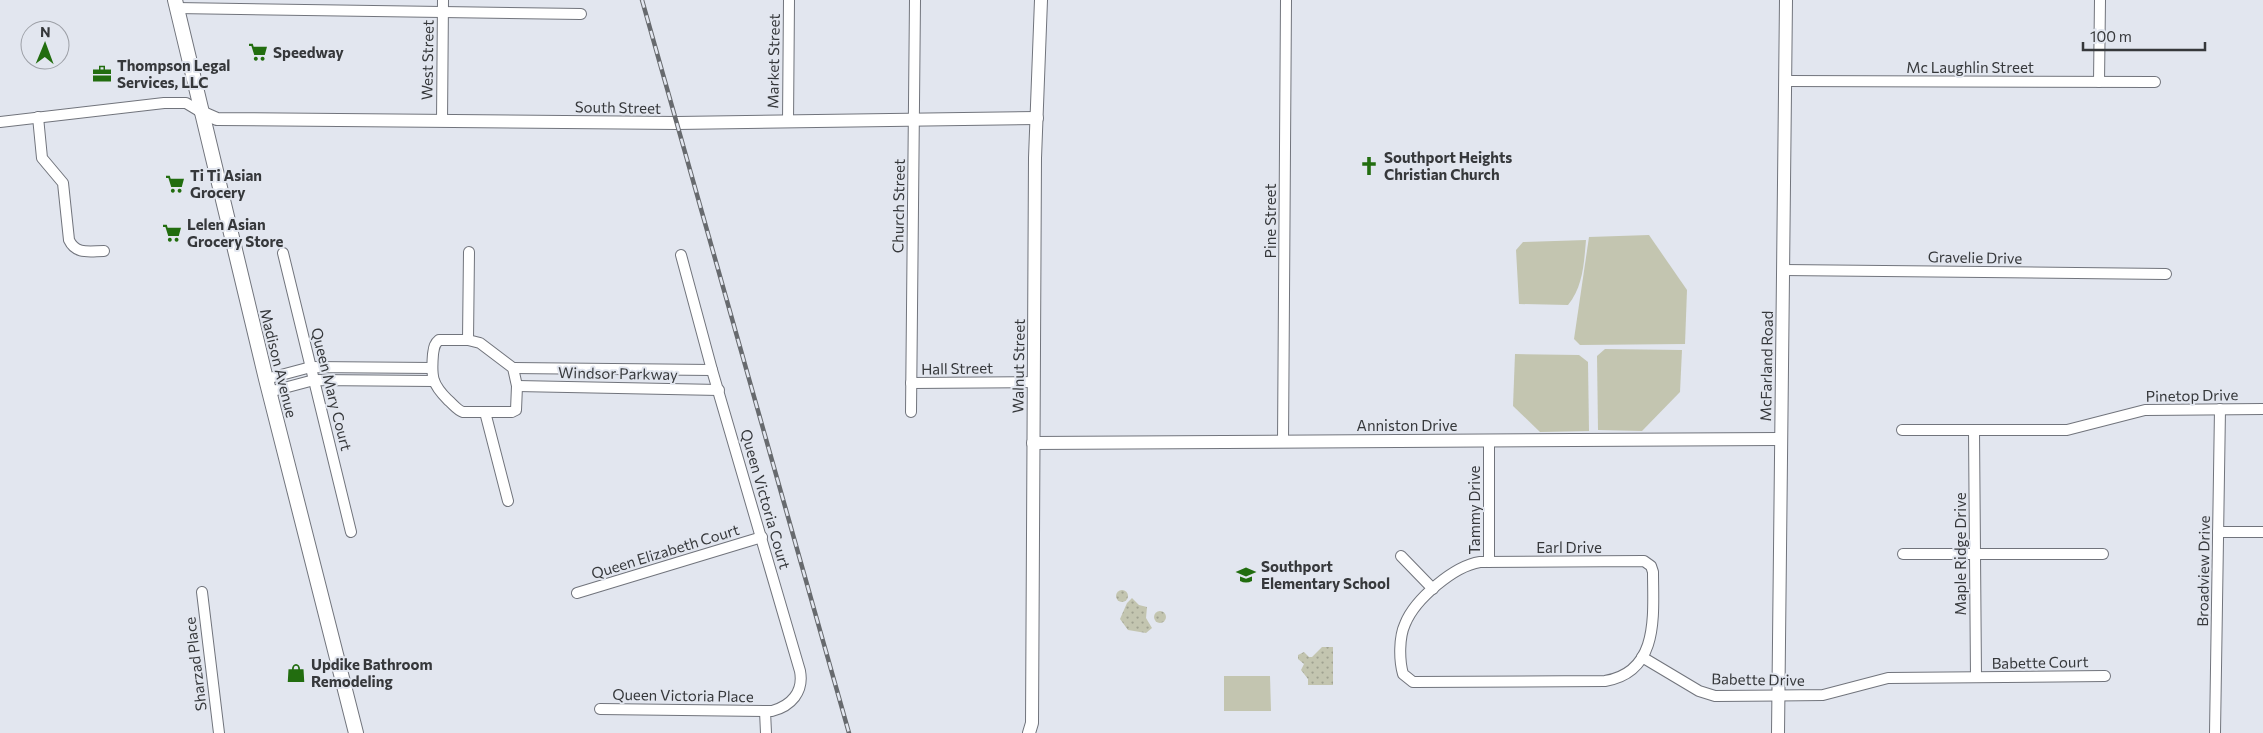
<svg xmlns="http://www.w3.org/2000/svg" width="2263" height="733" font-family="Commissioner,sans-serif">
<defs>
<pattern id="park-dots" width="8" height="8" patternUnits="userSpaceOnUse" patternTransform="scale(1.25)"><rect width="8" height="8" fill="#c3c5b0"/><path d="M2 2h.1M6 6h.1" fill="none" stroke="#9fa190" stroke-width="1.8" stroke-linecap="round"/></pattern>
</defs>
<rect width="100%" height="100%" fill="#e2e6ef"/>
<g fill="#c3c5b0">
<path d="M 1649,235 L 1687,290 L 1685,344 L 1580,345 L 1574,339 L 1589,237 Z"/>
<path d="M 1586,240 C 1584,263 1583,287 1568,305 L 1519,304 L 1516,250 L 1523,242 Z"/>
<path d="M 1605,349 L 1682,350 L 1680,392 L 1642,431 L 1598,430 L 1597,356 Z"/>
<path d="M 1515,354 L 1579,355 L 1588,362 L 1589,431 L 1540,432 L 1513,406 Z"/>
<path d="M 1224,676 L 1270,676 L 1271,711 L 1224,711 Z"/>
</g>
<g fill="url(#park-dots)">
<circle cx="1122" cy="596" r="6"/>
<path d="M 1132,598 L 1139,605 L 1147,607 L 1146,618 L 1152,628 L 1146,633 L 1128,630 L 1120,619 L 1127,603 Z"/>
<circle cx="1160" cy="617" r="6"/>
<path d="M 1322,647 L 1333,647 L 1333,685 L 1308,685 L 1308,679 L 1301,670 L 1304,664 L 1298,659 L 1298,655 L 1304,652 L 1309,657 L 1312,657 Z"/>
</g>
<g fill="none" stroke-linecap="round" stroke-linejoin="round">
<g stroke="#71747c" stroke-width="12">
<g id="minor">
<path d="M 176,8 L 581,14"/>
<path d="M 1785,81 L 2155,82"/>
<path d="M 2099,82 L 2100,0"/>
<path d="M 38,117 L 42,158 L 63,183 L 69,240 C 76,255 90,251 104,251"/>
<path d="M 442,121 L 443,0"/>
<path d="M 0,122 L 164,103 L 186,103 L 201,112"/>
<path d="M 788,122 L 789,0"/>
<path d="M 283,253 L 351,532"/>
<path d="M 1783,270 L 2166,274"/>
<path d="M 439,340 L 468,340 L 480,343 L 513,368 L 517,386 L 516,410 L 512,412 L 463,412 C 457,410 453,404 448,400 C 432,384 431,377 433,354 C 434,348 434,344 439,340 Z"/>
<path d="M 468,340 L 469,252"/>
<path d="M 513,368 L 712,370"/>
<path d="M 266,379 L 311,367 L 432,368"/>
<path d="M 911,383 L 1034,382"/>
<path d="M 517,386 L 719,390"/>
<path d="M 269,392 L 314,380 L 434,381"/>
<path d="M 485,412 L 508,501"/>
<path d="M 911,412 L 915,0"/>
<path d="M 1902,430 L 2067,430 L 2145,410 L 2263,409"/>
<path d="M 1974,430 L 1976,677"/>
<path d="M 1489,441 L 1489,562"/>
<path d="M 1283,442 L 1286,0"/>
<path d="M 2218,532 L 2263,532"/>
<path d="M 1903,554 L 2103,554"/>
<path d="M 1401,556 L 1433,589"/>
<path d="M 1644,561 L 1651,566 L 1653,572 C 1653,614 1660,672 1605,681 L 1413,682 L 1403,674 C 1399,660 1399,637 1405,624 C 1415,599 1454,566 1480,562 Z"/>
<path d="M 202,592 L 219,733"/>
<path d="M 577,593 L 762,537"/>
<path d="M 1642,657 L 1699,691 L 1715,696 L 1823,695 L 1888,678 L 2105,676"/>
<path d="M 600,709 L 772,711 C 791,706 804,692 800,671 L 712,370 L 681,255"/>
<path d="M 765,711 L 766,733"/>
<path d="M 2215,733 L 2220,409"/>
</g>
</g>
<g stroke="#71747c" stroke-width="14">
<g id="tertiary">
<path d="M 201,112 L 217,119 L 677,123 L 1037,118"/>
<path d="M 1033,443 L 1781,439"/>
<path d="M 1029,733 L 1032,723 L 1035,158 L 1041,0"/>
<path d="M 1778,733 L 1786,0"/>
</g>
</g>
<g stroke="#71747c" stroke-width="16">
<path id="secondary" d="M 175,0 L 266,379 L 356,733"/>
</g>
<use href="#minor" stroke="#fff" stroke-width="10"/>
<use href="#tertiary" stroke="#fff" stroke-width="12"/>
<use href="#secondary" stroke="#fff" stroke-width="14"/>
<g stroke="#676a6e" stroke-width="4.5">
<path id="rail" d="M 642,0 L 849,733"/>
</g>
<use href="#rail" stroke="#e2e6ef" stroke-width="2.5" stroke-dasharray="8" stroke-linecap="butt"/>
</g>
<defs>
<g id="supermarket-bare" transform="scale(1.5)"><path d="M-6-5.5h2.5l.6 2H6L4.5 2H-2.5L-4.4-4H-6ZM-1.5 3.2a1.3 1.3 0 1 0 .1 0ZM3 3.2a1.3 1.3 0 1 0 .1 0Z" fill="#226d0f" stroke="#e2e6ef" stroke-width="2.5" paint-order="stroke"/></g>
<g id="office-bare" transform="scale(1.5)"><path d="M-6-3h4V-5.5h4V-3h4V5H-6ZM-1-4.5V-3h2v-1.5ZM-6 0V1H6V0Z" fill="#226d0f" stroke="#e2e6ef" stroke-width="2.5" paint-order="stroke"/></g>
<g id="church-bare" transform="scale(1.5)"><path d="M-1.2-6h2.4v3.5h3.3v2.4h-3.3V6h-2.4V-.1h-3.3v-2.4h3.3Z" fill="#226d0f" stroke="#e2e6ef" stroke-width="2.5" paint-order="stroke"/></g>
<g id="school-bare" transform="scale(1.5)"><path d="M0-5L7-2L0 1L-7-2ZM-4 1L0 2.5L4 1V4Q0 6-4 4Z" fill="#226d0f" stroke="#e2e6ef" stroke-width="2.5" paint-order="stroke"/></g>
<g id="shop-bare" transform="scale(1.5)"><path d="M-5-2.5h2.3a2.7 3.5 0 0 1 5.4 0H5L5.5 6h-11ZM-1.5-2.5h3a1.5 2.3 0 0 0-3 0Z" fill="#226d0f" stroke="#e2e6ef" stroke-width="2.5" paint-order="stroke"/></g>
</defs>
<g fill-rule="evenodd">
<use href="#supermarket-bare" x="258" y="52"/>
<use href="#office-bare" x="102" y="74"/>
<use href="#church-bare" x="1369" y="166"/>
<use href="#supermarket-bare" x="175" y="184"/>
<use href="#supermarket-bare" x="172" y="233"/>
<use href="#school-bare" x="1246" y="575"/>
<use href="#shop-bare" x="296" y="673"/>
</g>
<g text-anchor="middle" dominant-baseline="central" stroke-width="4" stroke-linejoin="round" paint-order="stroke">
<g font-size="15" font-weight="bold" fill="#36383b" stroke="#e2e6ef" text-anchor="start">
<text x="273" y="52">Speedway</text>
<text x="117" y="65">Thompson Legal<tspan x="117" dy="17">Services, LLC</tspan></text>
<text x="1384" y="157">Southport Heights<tspan x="1384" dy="17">Christian Church</tspan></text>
<text x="190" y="175">Ti Ti Asian<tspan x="190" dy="17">Grocery</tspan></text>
<text x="187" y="224">Lelen Asian<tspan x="187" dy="17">Grocery Store</tspan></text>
<text x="1261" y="566">Southport<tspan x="1261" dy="17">Elementary School</tspan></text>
<text x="311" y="664">Updike Bathroom<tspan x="311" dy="17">Remodeling</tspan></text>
</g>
<g font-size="15" fill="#36383b" stroke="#e2e6ef">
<text transform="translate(427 60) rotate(-89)">West Street</text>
<text transform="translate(773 61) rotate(-89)">Market Street</text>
<text x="1970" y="67">Mc Laughlin Street</text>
<text transform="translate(618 107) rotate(1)">South Street</text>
<text transform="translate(898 206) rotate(-89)">Church Street</text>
<text transform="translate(1270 221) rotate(-90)">Pine Street</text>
<text transform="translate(1975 257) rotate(1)">Gravelie Drive</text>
<text transform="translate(279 363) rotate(76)">Madison Avenue</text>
<text transform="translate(1018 366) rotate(-89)">Walnut Street</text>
<text transform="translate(1766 366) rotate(-89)">McFarland Road</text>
<text transform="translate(957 368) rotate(-1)">Hall Street</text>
<text transform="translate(618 373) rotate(1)">Windsor Parkway</text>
<text transform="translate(332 389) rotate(76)">Queen Mary Court</text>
<text transform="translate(2192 395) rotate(-1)">Pinetop Drive</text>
<text x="1407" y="425">Anniston Drive</text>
<text transform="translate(766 499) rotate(74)">Queen Victoria Court</text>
<text transform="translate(1474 510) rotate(-90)">Tammy Drive</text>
<text x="1569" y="547">Earl Drive</text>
<text transform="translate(665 551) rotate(-17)">Queen Elizabeth Court</text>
<text transform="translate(1960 554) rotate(-90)">Maple Ridge Drive</text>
<text transform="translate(2203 571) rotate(-89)">Broadview Drive</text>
<text transform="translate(2040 662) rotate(-1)">Babette Court</text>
<text transform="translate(195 664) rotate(-97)">Sharzad Place</text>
<text transform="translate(1758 679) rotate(1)">Babette Drive</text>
<text transform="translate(683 695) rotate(1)">Queen Victoria Place</text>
</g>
</g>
<g transform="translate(45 45) rotate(1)"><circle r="24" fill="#e2e6ef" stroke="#9da0a7"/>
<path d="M0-4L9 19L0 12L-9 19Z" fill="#226d0f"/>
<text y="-8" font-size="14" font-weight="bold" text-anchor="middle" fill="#36383b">N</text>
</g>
<path d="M2083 42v8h122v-8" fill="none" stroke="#36383b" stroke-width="2.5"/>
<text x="2090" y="42" font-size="15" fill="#36383b" stroke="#e2e6ef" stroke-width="4" paint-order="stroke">100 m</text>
</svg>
